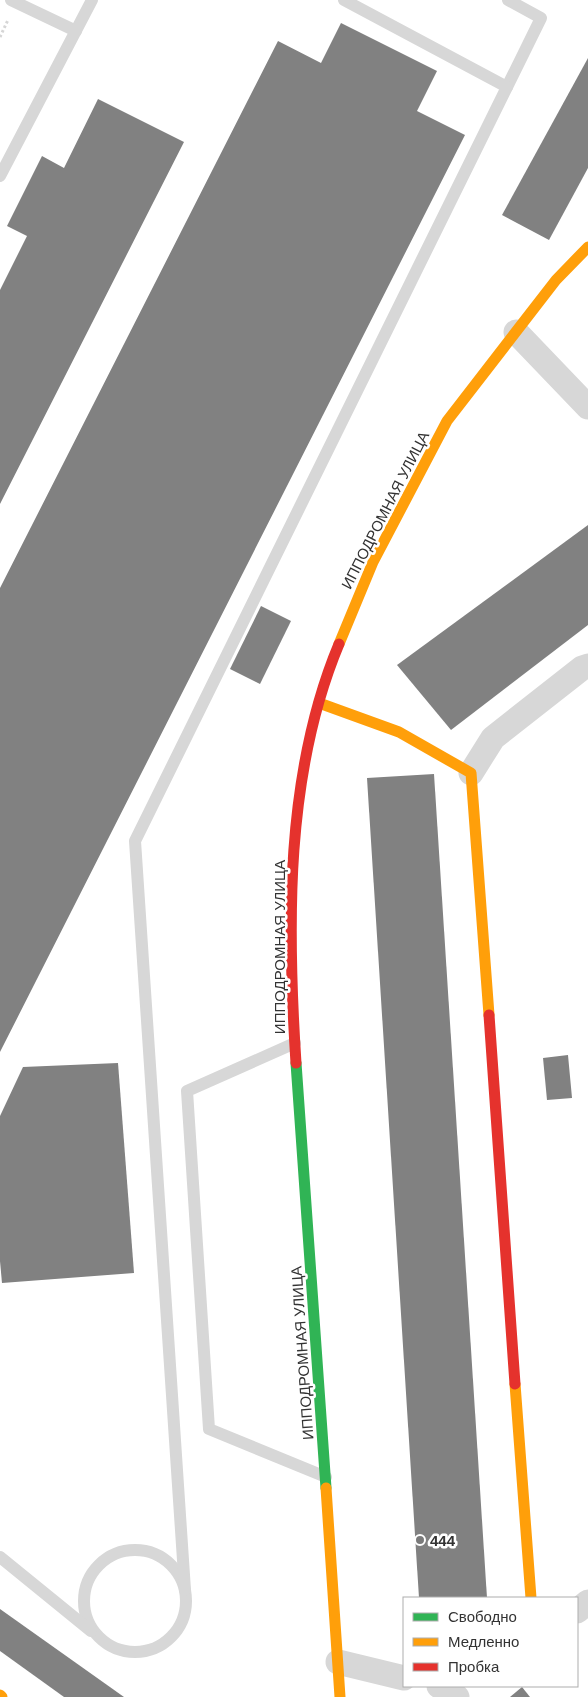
<svg xmlns="http://www.w3.org/2000/svg" width="588" height="1697" font-family="Helvetica,sans-serif">
<rect width="100%" height="100%" fill="#fff"/>
<g fill="#818181">
<path d="M 341,23 L 437,71 L 417,111 L 465,135 L 0,1052 L 0,588 L 278,41 L 321,63 Z"/>
<path d="M 588,58 L 588,168 L 549,240 L 502,215 Z"/>
<path d="M 98,99 L 184,142 L 0,504 L 0,290 L 27,236 L 7,226 L 42,156 L 64,168 Z"/>
<path d="M 588,525 L 588,625 L 451,730 L 397,665 Z"/>
<path d="M 261,606 L 291,621 L 260,684 L 230,669 Z"/>
<path d="M 434,774 L 487,1598 L 419,1598 L 367,778 Z"/>
<path d="M 568,1055 L 572,1098 L 547,1100 L 543,1058 Z"/>
<path d="M 118,1063 L 134,1273 L 2,1283 L 0,1261 L 0,1116 L 23,1067 Z"/>
<path d="M 0,1609 L 124,1697 L 64,1697 L 0,1651 Z"/>
<path d="M 522,1687 L 530,1697 L 510,1697 Z"/>
</g>
<g fill="none" stroke-linecap="round" stroke-linejoin="round">
<path stroke="#d6d6d6" stroke-width="3" stroke-dasharray="2.5 2.5" stroke-linecap="butt" d="M 0,37 L 8,20"/>
<g stroke="#d7d7d7" stroke-width="12">
<path d="M 11,0 L 76,31"/>
<path d="M 507,87 L 541,18 L 508,0"/>
<path d="M 0,176 L 92,0"/>
<path d="M 295,1043 L 187,1091 L 209,1429 L 326,1477"/>
<circle cx="135" cy="1601" r="51"/>
<path d="M 0,1557 L 91,1631"/>
<path d="M 185,1590 L 135,841 L 507,87 L 344,0"/>
</g>
<g stroke="#d7d7d7" stroke-width="25">
<path d="M 516,332 L 588,407"/>
<path d="M 471,773 L 493,738 L 582,668 L 588,666"/>
<path d="M 577,1611 L 588,1602"/>
<path d="M 338,1662 L 404,1678"/>
<path d="M 439,1686 L 448,1688 L 457,1697"/>
</g>
<path stroke="#30b455" stroke-width="11" d="M 296,1063 L 326,1488"/>
<g stroke="#ff9f0a" stroke-width="11">
<path d="M 339,644 L 373,562 L 447,421 L 556,280 L 588,247"/>
<path d="M 319,703 L 399,732 L 471,773 L 489,1015"/>
<path d="M 515,1384 L 531,1598"/>
<path d="M 326,1488 L 340,1697"/>
<path d="M 0,1695 L 2,1697"/>
</g>
<g stroke="#e5322d" stroke-width="11">
<path d="M 489,1015 L 515,1384"/>
<path d="M 296,1063 C 287,925 285,773 339,644"/>
</g>
</g>
<circle fill="#7a7a7a" stroke="#fff" stroke-width="2" cx="420" cy="1540" r="5"/>
<g text-anchor="middle" dominant-baseline="central" stroke-width="5" stroke-linejoin="round" paint-order="stroke">
<g font-size="15" fill="#333" stroke="#fff">
<text transform="translate(385 510) rotate(-63)">ИППОДРОМНАЯ УЛИЦА</text>
<text transform="translate(279 947) rotate(-90)">ИППОДРОМНАЯ УЛИЦА</text>
<text transform="translate(302 1353) rotate(-94)">ИППОДРОМНАЯ УЛИЦА</text>
</g>
<g font-size="15" font-weight="bold" fill="#333" stroke="#fff" text-anchor="start">
<text x="430" y="1540">444</text>
</g>
</g>
<rect x="403" y="1597" width="175" height="90" fill="#ffffff" stroke="#adadad"/>
<rect x="413" y="1613" width="25" height="8" fill="#30b455" stroke="#adadad"/>
<text x="448" y="1622" font-size="15" fill="#333333">Свободно</text>
<rect x="413" y="1638" width="25" height="8" fill="#ff9f0a" stroke="#adadad"/>
<text x="448" y="1647" font-size="15" fill="#333333">Медленно</text>
<rect x="413" y="1663" width="25" height="8" fill="#e5322d" stroke="#adadad"/>
<text x="448" y="1672" font-size="15" fill="#333333">Пробка</text>
</svg>
